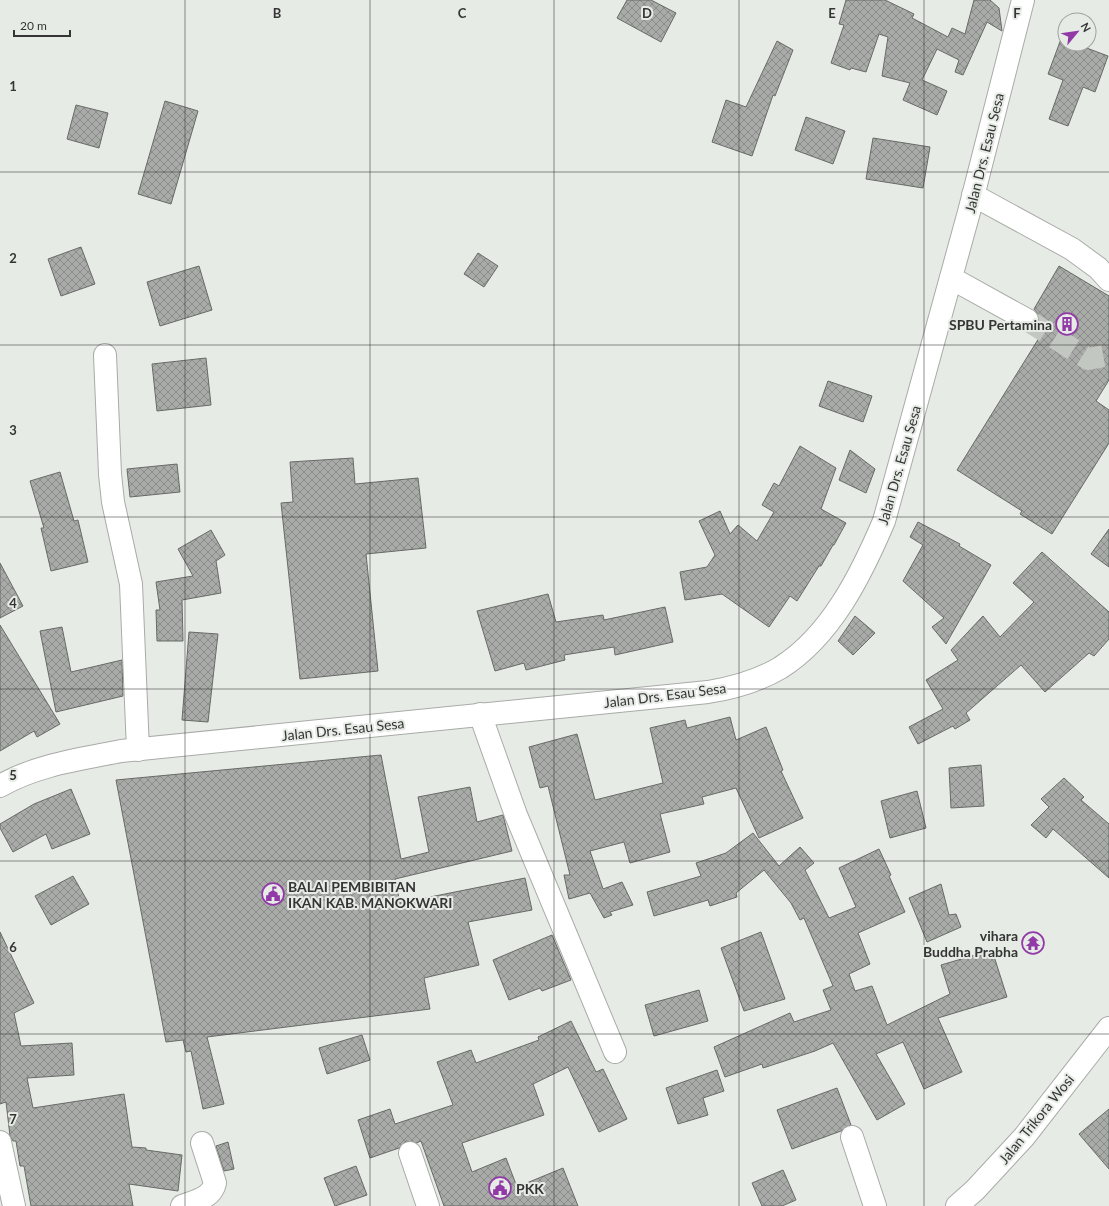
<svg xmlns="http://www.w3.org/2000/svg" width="1109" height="1206" font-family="Lato,sans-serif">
<defs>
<pattern id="building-cross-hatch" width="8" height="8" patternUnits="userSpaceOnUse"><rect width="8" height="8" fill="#a8aba7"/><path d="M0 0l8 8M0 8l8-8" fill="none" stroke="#8a8c89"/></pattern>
</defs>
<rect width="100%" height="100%" fill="#e7ebe6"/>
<g fill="url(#building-cross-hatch)" stroke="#676a66">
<path d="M 627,0 L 651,0 L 676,13 L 661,42 L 617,18 Z"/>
<path d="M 846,0 L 885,0 L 914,14 L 912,18 L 948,37 L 952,28 L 965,34 L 974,0 L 990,0 L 999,8 L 1002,31 L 987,22 L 963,75 L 955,72 L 959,60 L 937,49 L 922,80 L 947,91 L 937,115 L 903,100 L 910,83 L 882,76 L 888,37 L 879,34 L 866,72 L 851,68 L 850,70 L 831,63 L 844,25 L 839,24 Z"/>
<path d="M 1061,39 L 1065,40 L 1065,44 L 1076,44 L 1108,56 L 1095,92 L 1083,87 L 1068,126 L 1049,119 L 1063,80 L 1048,74 Z"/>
<path d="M 777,41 L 793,50 L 775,96 L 773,95 L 752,156 L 712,142 L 726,100 L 746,107 Z"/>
<path d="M 165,101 L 198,111 L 171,204 L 138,194 Z"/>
<path d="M 76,105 L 108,113 L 99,148 L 67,139 Z"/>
<path d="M 806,117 L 845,131 L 833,164 L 795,150 Z"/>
<path d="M 873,138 L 930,147 L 923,188 L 866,179 Z"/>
<path d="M 81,247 L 95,284 L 61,296 L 48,259 Z"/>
<path d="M 478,253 L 498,266 L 484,287 L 464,274 Z"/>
<path d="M 199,266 L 212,310 L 160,326 L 147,282 Z"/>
<path d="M 1059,266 L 1109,296 L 1109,380 L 1096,401 L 1109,410 L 1109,443 L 1052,534 L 1020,514 L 1022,511 L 957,470 L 1039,338 L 1029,332 L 1038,326 L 1039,320 L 1038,314 L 1034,309 Z"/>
<path d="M 206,358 L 211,405 L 157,411 L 152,364 Z"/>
<path d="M 828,381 L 872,396 L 863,422 L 819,406 Z"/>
<path d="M 800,446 L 836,468 L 821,509 L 846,523 L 834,545 L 833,545 L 821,566 L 819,566 L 797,601 L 790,596 L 769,627 L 722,594 L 685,600 L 680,572 L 707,567 L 715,555 L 699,521 L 720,511 L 730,534 L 738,525 L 757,541 L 774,512 L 762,505 L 774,483 L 779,486 Z"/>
<path d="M 850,450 L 875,469 L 866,493 L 839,480 Z"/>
<path d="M 353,458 L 355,484 L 418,478 L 426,548 L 366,554 L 378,671 L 300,679 L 281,503 L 293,502 L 290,462 Z"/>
<path d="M 177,464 L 180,492 L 130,497 L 127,469 Z"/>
<path d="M 60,472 L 74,521 L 78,520 L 88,562 L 51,571 L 41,528 L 44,528 L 30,481 Z"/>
<path d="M 918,522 L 960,544 L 959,546 L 991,565 L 946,644 L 932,627 L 944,618 L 903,581 L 923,545 L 910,537 Z"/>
<path d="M 1109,529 L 1109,567 L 1091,554 Z"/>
<path d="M 211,530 L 225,555 L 216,561 L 221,593 L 182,600 L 183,641 L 157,641 L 156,610 L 160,610 L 156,582 L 193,576 L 178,549 Z"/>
<path d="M 1042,552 L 1109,612 L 1109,639 L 1094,656 L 1089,653 L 1045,692 L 1021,665 L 966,713 L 970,720 L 955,729 L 953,726 L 918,744 L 909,727 L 943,709 L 926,680 L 958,660 L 951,650 L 983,616 L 1000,637 L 1034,602 L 1013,583 Z"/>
<path d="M 0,563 L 23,606 L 0,618 Z"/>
<path d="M 548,594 L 556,622 L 603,615 L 604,620 L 665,607 L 673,642 L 615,655 L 614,647 L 564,655 L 565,660 L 526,670 L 524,663 L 495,671 L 477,611 Z"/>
<path d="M 855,616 L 875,633 L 853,655 L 838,641 Z"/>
<path d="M 0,625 L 60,724 L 37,737 L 34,731 L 0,751 Z"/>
<path d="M 62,627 L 71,672 L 122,660 L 123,696 L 56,712 L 40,631 Z"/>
<path d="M 189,632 L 218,634 L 208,722 L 182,720 Z"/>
<path d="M 730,717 L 736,740 L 766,727 L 783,770 L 781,771 L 803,818 L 759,838 L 736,788 L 702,797 L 704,804 L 660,814 L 670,852 L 630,863 L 624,842 L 590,851 L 603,889 L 622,882 L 633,905 L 610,912 L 612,915 L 604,918 L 590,893 L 569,899 L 564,875 L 570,875 L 548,786 L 540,788 L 529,747 L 577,734 L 595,800 L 663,783 L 650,728 L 685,720 L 687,728 Z"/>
<path d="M 381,755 L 401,859 L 429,852 L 418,797 L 470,787 L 477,822 L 503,815 L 512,851 L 395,879 L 400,903 L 525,878 L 532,910 L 468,922 L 479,965 L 424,978 L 430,1009 L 207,1037 L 224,1104 L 203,1109 L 191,1051 L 186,1052 L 183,1040 L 166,1042 L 116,780 Z"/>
<path d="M 981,765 L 984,806 L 951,808 L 949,768 Z"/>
<path d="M 1064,778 L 1084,797 L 1081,800 L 1109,824 L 1109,878 L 1053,829 L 1046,838 L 1031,825 L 1049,807 L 1041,799 Z"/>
<path d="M 71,789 L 90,834 L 52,849 L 46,834 L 13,852 L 0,828 L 0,824 L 34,804 Z"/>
<path d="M 917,791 L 926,828 L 890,838 L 881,801 Z"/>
<path d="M 753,833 L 779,866 L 800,847 L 814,863 L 805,870 L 829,918 L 856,907 L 839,868 L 879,849 L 891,875 L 889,876 L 905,912 L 858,933 L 870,964 L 849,974 L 855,991 L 872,986 L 887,1025 L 950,994 L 941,965 L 992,950 L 1007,997 L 938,1018 L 962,1072 L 924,1089 L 903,1042 L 876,1054 L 905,1104 L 877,1120 L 833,1043 L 815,1051 L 763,1068 L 762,1064 L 725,1077 L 714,1047 L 790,1013 L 794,1022 L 831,1010 L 823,990 L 833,986 L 804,918 L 800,920 L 791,903 L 764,870 L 736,893 L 737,897 L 710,906 L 708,900 L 654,916 L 647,892 L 701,876 L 696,863 L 726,853 Z"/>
<path d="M 73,876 L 89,904 L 51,925 L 35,896 Z"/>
<path d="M 941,884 L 949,915 L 956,914 L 961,927 L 927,942 L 909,898 Z"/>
<path d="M 0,932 L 34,1003 L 14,1013 L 21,1046 L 72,1043 L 74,1075 L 27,1078 L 33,1108 L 124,1094 L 132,1147 L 146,1148 L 146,1150 L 182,1155 L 178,1191 L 129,1184 L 133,1206 L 31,1206 L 24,1166 L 20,1166 L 16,1141 L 13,1141 L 10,1136 L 6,1102 L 0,1104 Z"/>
<path d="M 761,932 L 785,999 L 744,1011 L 721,948 Z"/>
<path d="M 552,935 L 571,980 L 542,991 L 540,988 L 509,1000 L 493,960 Z"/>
<path d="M 699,990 L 708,1021 L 654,1036 L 645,1005 Z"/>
<path d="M 571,1021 L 596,1072 L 603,1069 L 627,1119 L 599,1132 L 568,1067 L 533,1084 L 544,1115 L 462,1143 L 472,1172 L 506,1158 L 517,1187 L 563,1168 L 578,1206 L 444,1206 L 421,1141 L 416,1143 L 406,1141 L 399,1148 L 370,1158 L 358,1120 L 390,1109 L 395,1124 L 453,1105 L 437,1062 L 471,1050 L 476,1063 L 539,1040 L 538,1037 Z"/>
<path d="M 362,1035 L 370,1060 L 327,1074 L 319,1048 Z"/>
<path d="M 717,1070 L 724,1091 L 703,1098 L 708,1115 L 678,1124 L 666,1088 Z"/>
<path d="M 837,1088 L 851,1125 L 841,1131 L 792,1149 L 777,1110 Z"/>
<path d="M 1109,1109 L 1109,1169 L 1079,1134 Z"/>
<path d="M 228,1142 L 234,1169 L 224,1171 L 216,1146 Z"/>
<path d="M 356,1166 L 367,1195 L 335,1206 L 324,1178 Z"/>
<path d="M 783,1170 L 796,1200 L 782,1206 L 762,1206 L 752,1183 Z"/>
</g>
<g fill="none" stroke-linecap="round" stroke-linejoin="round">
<path stroke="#c3c7c2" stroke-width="22" stroke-dasharray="22 11" stroke-linecap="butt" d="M 1027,320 L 1088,359 L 1105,356 L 1109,350"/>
<g stroke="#a8aba7" stroke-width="24">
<g id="minor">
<path d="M 973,195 L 1072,249 L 1098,268 L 1109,280"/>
<path d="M 951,278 L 1027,320"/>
<path d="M 105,355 L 110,474 L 113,502 L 131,584 L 138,750"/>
<path d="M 480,714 L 516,815 L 615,1052"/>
<path d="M 852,1137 L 875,1206"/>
<path d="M 0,1142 L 14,1206"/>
<path d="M 410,1153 L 428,1206"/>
<path d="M 182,1206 C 195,1201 212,1198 215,1183 L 202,1143"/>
<path d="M 957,1206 L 975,1190 L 1024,1137 L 1109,1028"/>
</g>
</g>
<g stroke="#a8aba7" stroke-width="24">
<path id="highway" d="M 0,786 C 36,765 81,759 121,751 L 708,692 C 733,688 758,681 780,668 C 831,636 861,575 884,521 L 969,212 L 1023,0"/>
</g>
<use href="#minor" stroke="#fff" stroke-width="22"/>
<use href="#highway" stroke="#fff" stroke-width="22"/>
</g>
<path fill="none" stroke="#343534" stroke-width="1" stroke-opacity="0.55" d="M 185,0 L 185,1206M 370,0 L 370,1206M 554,0 L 554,1206M 739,0 L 739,1206M 924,0 L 924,1206M 0,172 L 1109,172M 0,345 L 1109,345M 0,517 L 1109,517M 0,689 L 1109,689M 0,861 L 1109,861M 0,1034 L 1109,1034"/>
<defs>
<g id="building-ring" transform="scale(1.15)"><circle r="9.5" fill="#e7ebe6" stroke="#913aa7" stroke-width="1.5"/><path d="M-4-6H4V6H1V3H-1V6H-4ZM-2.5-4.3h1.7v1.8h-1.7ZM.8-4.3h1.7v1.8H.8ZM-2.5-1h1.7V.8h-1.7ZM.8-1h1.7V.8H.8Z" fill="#913aa7"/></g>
<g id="civic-ring" transform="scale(1.15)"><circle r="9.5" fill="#e7ebe6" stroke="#913aa7" stroke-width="1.5"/><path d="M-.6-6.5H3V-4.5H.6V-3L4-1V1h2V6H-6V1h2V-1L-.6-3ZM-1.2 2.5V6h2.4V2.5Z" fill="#913aa7"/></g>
<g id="temple-ring" transform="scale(1.15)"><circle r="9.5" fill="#e7ebe6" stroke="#913aa7" stroke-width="1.5"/><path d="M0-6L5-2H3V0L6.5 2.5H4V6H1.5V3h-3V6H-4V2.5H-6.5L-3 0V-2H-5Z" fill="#913aa7"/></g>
</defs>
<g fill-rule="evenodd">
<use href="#building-ring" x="1067" y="324"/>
<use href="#civic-ring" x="273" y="894"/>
<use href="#temple-ring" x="1033" y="943"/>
<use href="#civic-ring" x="500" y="1188"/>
</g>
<g text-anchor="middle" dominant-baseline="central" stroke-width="4" stroke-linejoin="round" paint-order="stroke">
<g font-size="14" fill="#343534" stroke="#e7ebe6">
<text transform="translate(984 153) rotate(-76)">Jalan Drs. Esau Sesa</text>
<text transform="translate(899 465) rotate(-74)">Jalan Drs. Esau Sesa</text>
<text transform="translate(665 695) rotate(-7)">Jalan Drs. Esau Sesa</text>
<text transform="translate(343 729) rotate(-6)">Jalan Drs. Esau Sesa</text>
<text transform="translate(1036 1119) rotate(-51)">Jalan Trikora Wosi</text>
</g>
<g font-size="14" font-weight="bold" fill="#343534" stroke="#e7ebe6" text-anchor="end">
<text x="1052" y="324">SPBU Pertamina</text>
<text x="288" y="886" text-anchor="start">BALAI PEMBIBITAN<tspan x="288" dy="16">IKAN KAB. MANOKWARI</tspan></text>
<text x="1018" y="935">vihara<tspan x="1018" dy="16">Buddha Prabha</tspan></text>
<text x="516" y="1188" text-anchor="start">PKK</text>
</g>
</g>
<g font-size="13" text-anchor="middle" font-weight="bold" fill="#343534" stroke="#e7ebe6" stroke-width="4" stroke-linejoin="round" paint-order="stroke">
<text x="277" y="18">B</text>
<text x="462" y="18">C</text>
<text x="647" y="18">D</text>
<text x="832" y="18">E</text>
<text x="1017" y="18">F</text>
<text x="13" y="91">1</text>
<text x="13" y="263">2</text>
<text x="13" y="435">3</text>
<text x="13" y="608">4</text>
<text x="13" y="780">5</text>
<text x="13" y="952">6</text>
<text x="13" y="1124">7</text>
</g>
<g transform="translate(1077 32) rotate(61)"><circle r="19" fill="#e7ebe6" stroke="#9fa29f"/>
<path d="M0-3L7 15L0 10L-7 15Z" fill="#913aa7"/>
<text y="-6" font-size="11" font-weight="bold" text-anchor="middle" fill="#343534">N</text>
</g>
<path d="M14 30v6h56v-6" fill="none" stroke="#343534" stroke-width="2"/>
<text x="20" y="30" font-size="12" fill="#343534" stroke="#e7ebe6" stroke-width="3" paint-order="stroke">20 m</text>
</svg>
